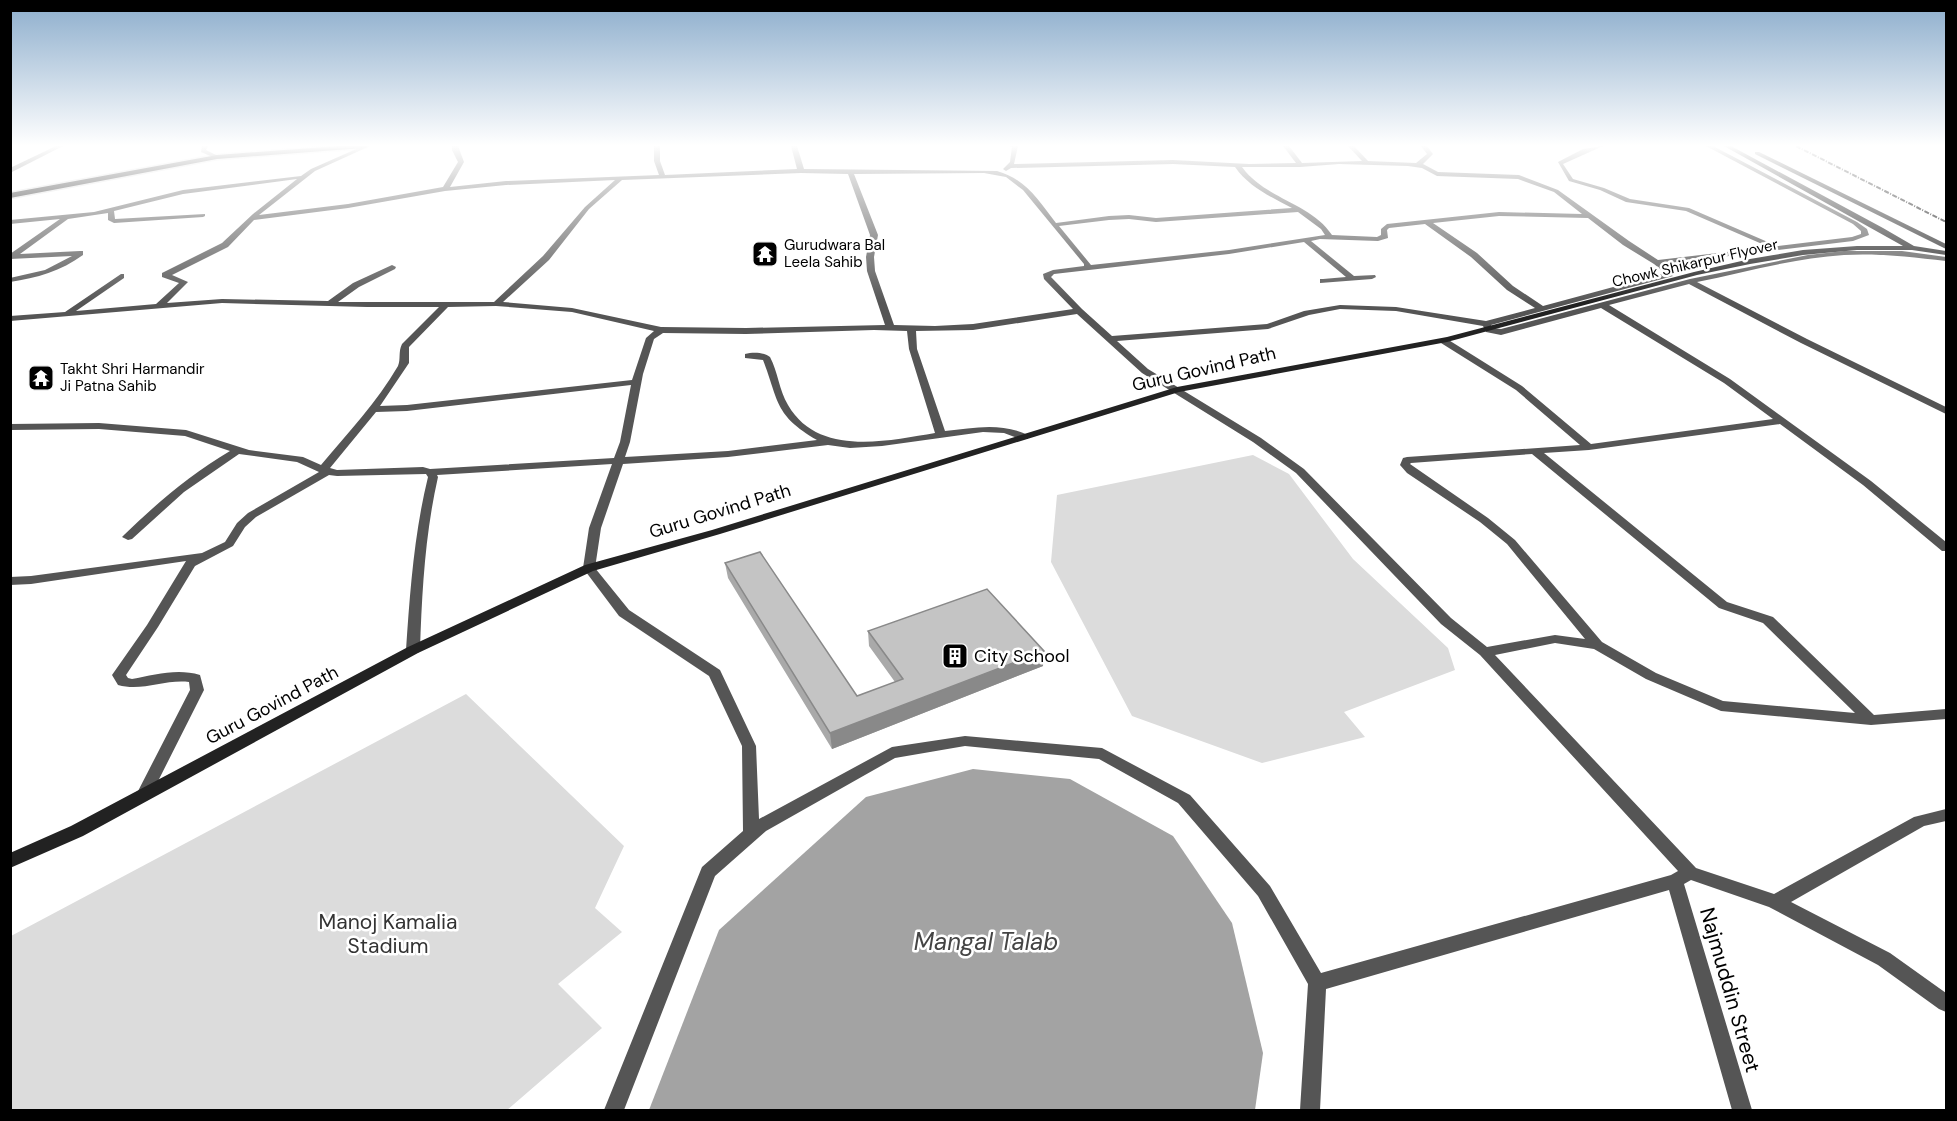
<svg xmlns="http://www.w3.org/2000/svg" width="1957" height="1121" font-family="'DM Sans',sans-serif">
<rect width="100%" height="100%" fill="#fff"/>
<g fill="#dcdcdc">
<path d="M 1253,455 L 1289,474 L 1353,559 L 1448,648 L 1455,670 L 1344,712 L 1365,737 L 1262,763 L 1132,716 L 1051,562 L 1057,495 Z"/>
<path d="M 466,694 L 624,846 L 595,908 L 622,932 L 558,984 L 602,1028 L 507,1110 L 11,1110 L 11,936 Z"/>
</g>
<path fill="#a3a3a3" d="M 973,769 L 1070,779 L 1173,836 L 1232,923 L 1263,1053 L 1255,1110 L 649,1110 L 719,930 L 866,797 Z"/>
<g fill="none" stroke-linecap="round" stroke-linejoin="round">
<g stroke="#dbdbdb" stroke-width="3">
<path id="primary" d="M 338,146 L 368,146 L 364,148 L 217,159 L 10,198 L 10,193 L 217,155 Z"/>
</g>
<g fill="#555" fill-rule="evenodd">
<path d="M 56,146 L 63,146 L 10,173 L 10,168 Z"/>
<path d="M 202,146 L 208,146 L 206,150 L 220,157 L 215,158 L 201,152 Z"/>
<path d="M 363,146 L 370,146 L 315,171 L 259,215 L 348,204 L 443,187 L 458,162 L 452,150 L 452,146 L 458,146 L 464,162 L 450,187 L 506,181 L 659,175 L 654,161 L 654,146 L 660,146 L 660,161 L 665,175 L 797,169 L 791,146 L 797,146 L 804,169 L 997,171 C 1026,179 1038,200 1056,223 L 1109,216 L 1129,215 L 1156,218 L 1292,208 C 1271,197 1249,187 1235,167 L 1173,164 L 1011,168 L 1006,171 L 1003,169 L 1010,162 L 1012,147 L 1010,146 L 1018,146 L 1014,164 L 1173,160 L 1249,164 L 1296,163 L 1283,146 L 1289,146 L 1302,163 L 1362,161 L 1348,146 L 1354,146 L 1368,161 L 1416,163 L 1427,154 L 1421,146 L 1427,146 L 1433,154 L 1423,164 L 1438,172 L 1519,175 L 1558,190 L 1629,241 L 1658,260 L 1769,247 L 1686,211 L 1626,202 L 1600,190 L 1569,181 L 1558,162 L 1583,149 L 1603,146 L 1563,164 L 1573,179 L 1604,188 L 1630,199 L 1689,208 L 1777,246 L 1852,237 L 1861,234 L 1861,231 L 1853,224 L 1706,146 L 1713,146 L 1857,222 L 1867,229 L 1869,235 L 1853,241 L 1663,264 L 1673,272 L 1673,276 L 1491,325 L 1492,328 L 1501,329 L 1690,279 L 1808,255 L 1844,251 L 1902,251 L 1946,257 L 1946,261 C 1912,257 1878,253 1844,255 C 1795,258 1746,272 1697,282 L 1807,339 L 1946,407 L 1946,414 L 1801,343 L 1689,284 L 1609,305 L 1730,379 L 1871,481 L 1946,542 L 1946,551 L 1942,551 L 1863,485 L 1780,424 L 1589,450 L 1544,453 L 1727,602 L 1773,617 L 1874,715 L 1946,709 L 1946,719 L 1871,725 L 1721,711 L 1646,679 L 1594,649 L 1555,643 L 1495,655 L 1696,868 L 1774,894 L 1914,817 L 1946,809 L 1946,821 L 1924,826 L 1791,902 L 1890,953 L 1946,993 L 1946,1012 L 1939,1009 L 1878,965 L 1769,907 L 1691,880 L 1684,884 L 1752,1110 L 1732,1110 L 1669,890 L 1326,989 L 1320,1110 L 1300,1110 L 1308,984 L 1258,896 L 1178,803 L 1099,759 L 965,746 L 895,758 L 766,831 L 715,876 L 624,1110 L 604,1110 L 702,867 L 743,831 L 742,746 L 709,676 L 619,616 L 583,568 L 589,528 L 612,464 L 437,475 L 438,477 C 425,534 422,592 420,650 L 418,653 L 408,653 L 406,650 C 410,592 414,534 428,477 L 426,474 L 337,476 L 329,475 L 256,517 L 245,527 L 233,546 L 195,566 L 158,627 L 126,675 L 128,678 L 132,679 C 154,675 177,668 200,675 L 204,690 L 149,799 L 144,801 L 139,799 L 136,795 L 190,690 L 189,682 C 165,679 142,692 118,685 L 112,675 L 147,625 L 186,561 L 31,584 L 10,585 L 10,577 L 31,576 L 202,553 L 225,542 L 237,523 L 248,513 L 319,472 L 297,462 L 239,454 L 184,492 L 132,539 L 128,540 L 122,537 L 124,535 C 157,503 191,474 230,451 L 185,436 L 99,429 L 10,430 L 10,424 L 99,423 L 186,430 L 249,450 L 303,457 L 321,465 C 348,433 377,402 398,366 C 401,359 398,352 402,344 L 439,307 L 367,307 L 222,303 L 10,321 L 10,316 L 65,312 L 121,274 L 124,274 L 124,278 L 76,311 L 156,304 L 179,283 L 162,277 L 162,273 L 222,243 L 253,214 L 297,179 L 183,194 L 114,211 L 115,219 L 205,214 L 205,216 L 203,217 L 114,223 L 108,220 L 108,213 L 68,219 L 20,254 L 80,251 L 83,251 L 83,255 C 61,271 37,278 10,282 L 10,278 L 45,270 L 72,256 L 10,259 L 10,254 L 60,219 L 10,224 L 10,220 L 94,212 L 183,190 L 301,176 L 311,169 ZM 1339,164 L 1408,166 L 1422,168 L 1437,176 L 1518,179 L 1554,192 L 1582,214 L 1499,212 L 1387,224 L 1381,229 L 1381,235 L 1377,237 L 1332,235 C 1311,203 1265,199 1242,167 L 1300,167 ZM 801,173 L 848,174 L 870,235 L 866,257 L 867,271 L 885,325 L 746,328 L 661,327 L 572,308 L 503,302 L 549,260 L 589,209 L 622,180 ZM 984,173 L 1006,177 L 1023,190 L 1084,264 L 1084,266 L 1053,270 L 1043,274 L 1044,279 L 1073,309 L 973,324 L 935,326 L 894,325 L 875,271 L 874,257 L 878,235 L 854,174 ZM 615,180 L 585,207 L 543,256 L 494,302 L 338,302 L 359,287 L 395,269 L 396,267 L 392,265 L 353,283 L 328,301 L 222,299 L 167,303 L 188,282 L 172,275 L 228,247 L 254,220 L 348,208 L 445,191 L 506,185 ZM 1298,212 L 1321,229 L 1325,235 L 1229,250 L 1091,265 L 1059,226 L 1109,220 L 1129,219 L 1156,222 ZM 1499,216 L 1588,218 L 1623,245 L 1654,264 L 1665,273 L 1543,306 L 1513,286 L 1477,253 L 1433,223 ZM 1425,224 L 1471,257 L 1507,290 L 1535,308 L 1486,321 L 1396,307 L 1340,305 L 1304,311 L 1267,324 L 1112,336 L 1082,309 L 1051,277 L 1054,274 L 1229,254 L 1304,242 L 1346,277 L 1323,279 L 1320,279 L 1320,283 L 1372,279 L 1376,277 L 1375,275 L 1354,276 L 1311,241 L 1320,239 L 1378,241 L 1388,238 L 1387,230 L 1389,228 ZM 496,306 L 572,312 L 654,331 L 646,338 L 632,380 L 407,405 L 380,406 L 409,363 L 409,347 L 448,307 ZM 1601,308 L 1724,383 L 1773,419 L 1591,444 L 1522,386 L 1447,339 L 1441,339 L 1441,343 L 1516,390 L 1580,445 L 1407,457 L 1403,458 L 1400,465 L 1407,473 L 1480,522 L 1507,544 L 1585,639 L 1555,635 L 1487,647 L 1451,618 L 1304,469 L 1261,438 L 1148,369 L 1117,341 L 1268,329 L 1309,315 L 1340,309 L 1396,311 L 1483,326 L 1486,332 L 1501,335 ZM 1077,314 L 1142,373 L 1253,442 L 1296,473 L 1441,624 L 1480,655 L 1678,871 L 1671,875 L 1321,973 L 1270,886 L 1190,795 L 1102,748 L 965,736 L 892,747 L 759,819 L 756,746 L 720,670 L 629,610 L 595,568 L 601,528 L 623,464 L 728,457 L 828,445 L 850,448 L 882,446 L 983,432 L 1004,433 L 1020,439 L 1028,439 L 1028,435 C 1000,422 974,428 945,431 L 917,349 L 916,331 L 973,330 ZM 874,330 L 907,331 L 909,349 L 935,433 C 887,441 818,457 788,405 C 779,390 778,372 770,357 C 763,352 753,352 745,354 L 745,358 L 763,360 C 779,401 774,415 817,440 L 728,451 L 625,457 L 630,442 L 643,374 L 654,339 L 663,333 L 746,334 ZM 631,385 L 620,442 L 614,458 L 430,469 L 423,467 L 337,470 L 330,468 L 376,412 L 407,411 ZM 1532,454 L 1719,608 L 1763,623 L 1855,713 L 1723,701 L 1656,673 L 1602,642 L 1515,540 L 1488,518 L 1410,464 L 1411,463 Z"/>
</g>
<g fill="#222" fill-rule="evenodd">
<path d="M 1724,146 L 1731,146 L 1883,228 L 1914,246 L 1946,251 L 1946,255 L 1912,250 L 1857,250 L 1803,255 L 1750,264 L 1697,275 L 1447,342 L 1179,392 L 720,534 L 593,571 L 418,653 L 83,836 L 10,868 L 10,853 L 71,826 L 408,647 L 585,565 L 712,530 L 1177,387 L 1447,337 L 1694,272 L 1750,259 L 1803,250 L 1857,246 L 1903,246 Z"/>
<path d="M 1755,152 L 1759,152 L 1946,244 L 1946,249 L 1755,154 Z"/>
</g>
<use href="#primary" fill="#000" fill-rule="evenodd"/>
<path stroke="#000" stroke-width="2" stroke-dasharray="5 1.5 1 1.5" stroke-linecap="butt" d="M 1796,146 L 1946,222"/>
</g>
<path fill="#a9a9a9" d="M 725,563 L 857,696 L 895,682 L 869,646 L 868,631 L 1043,666 L 832,749 L 728,578 Z"/>
<path fill="#898989" d="M 1044,651 L 1043,666 L 832,749 L 830,733 Z"/>
<path fill="#c4c4c4" stroke="#898989" stroke-width="1.5" d="M 760,552 L 857,696 L 903,679 L 868,631 L 987,589 L 1044,651 L 830,733 L 725,563 Z"/>
<linearGradient id="sky" x2="0" y2="1"><stop stop-color="#8cadcc"/><stop offset="0.48" stop-color="#fff"/><stop offset="1" stop-color="#fff" stop-opacity="0"/></linearGradient>
<rect width="1957" height="303" fill="url(#sky)"/>
<defs>
<g id="temple-square" transform="scale(1.35)"><rect x="-9" y="-9" width="18" height="18" rx="4" fill="#000" stroke="#fff"/><path d="M0-6L5-2H3V0L6.5 2.5H4V6H1.5V3h-3V6H-4V2.5H-6.5L-3 0V-2H-5Z" fill="#fff"/></g>
<g id="building-square" transform="scale(1.35)"><rect x="-9" y="-9" width="18" height="18" rx="4" fill="#000" stroke="#fff"/><path d="M-4-6H4V6H1V3H-1V6H-4ZM-2.5-4.3h1.7v1.8h-1.7ZM.8-4.3h1.7v1.8H.8ZM-2.5-1h1.7V.8h-1.7ZM.8-1h1.7V.8H.8Z" fill="#fff"/></g>
</defs>
<g fill-rule="evenodd">
<use href="#temple-square" x="765" y="254"/>
<use href="#temple-square" x="41" y="378"/>
<use href="#building-square" x="955" y="656"/>
</g>
<g text-anchor="middle" dominant-baseline="central" stroke-width="5" stroke-linejoin="round" paint-order="stroke">
<g font-size="15" fill="#000" stroke="#fff" text-anchor="start">
<text x="784" y="245">Gurudwara Bal<tspan x="784" dy="17">Leela Sahib</tspan></text>
<text x="60" y="369">Takht Shri Harmandir<tspan x="60" dy="17">Ji Patna Sahib</tspan></text>
</g>
<g font-size="15" fill="#000" stroke="#fff">
<text transform="translate(1695 263) rotate(-13)">Chowk Shikarpur Flyover</text>
</g>
<g font-size="18" fill="#000" stroke="#fff">
<text transform="translate(1204 369) rotate(-13)">Guru Govind Path</text>
<text transform="translate(720 511) rotate(-17)">Guru Govind Path</text>
<text transform="translate(272 705) rotate(-28)">Guru Govind Path</text>
</g>
<g font-size="18" fill="#000" stroke="#fff" text-anchor="start">
<text x="974" y="656">City School</text>
</g>
<g font-size="21" fill="#333" stroke="#fff">
<text x="388" y="922">Manoj Kamalia<tspan x="388" dy="24">Stadium</tspan></text>
</g>
<g font-size="21" fill="#000" stroke="#fff">
<text transform="translate(1730 990) rotate(74)">Najmuddin Street</text>
</g>
<g font-size="24" font-style="italic" fill="#444" stroke="#fff">
<text x="986" y="941">Mangal Talab</text>
</g>
</g>
<rect width="1957" height="1121" fill="none" stroke="#000000" stroke-width="24"/>
</svg>
